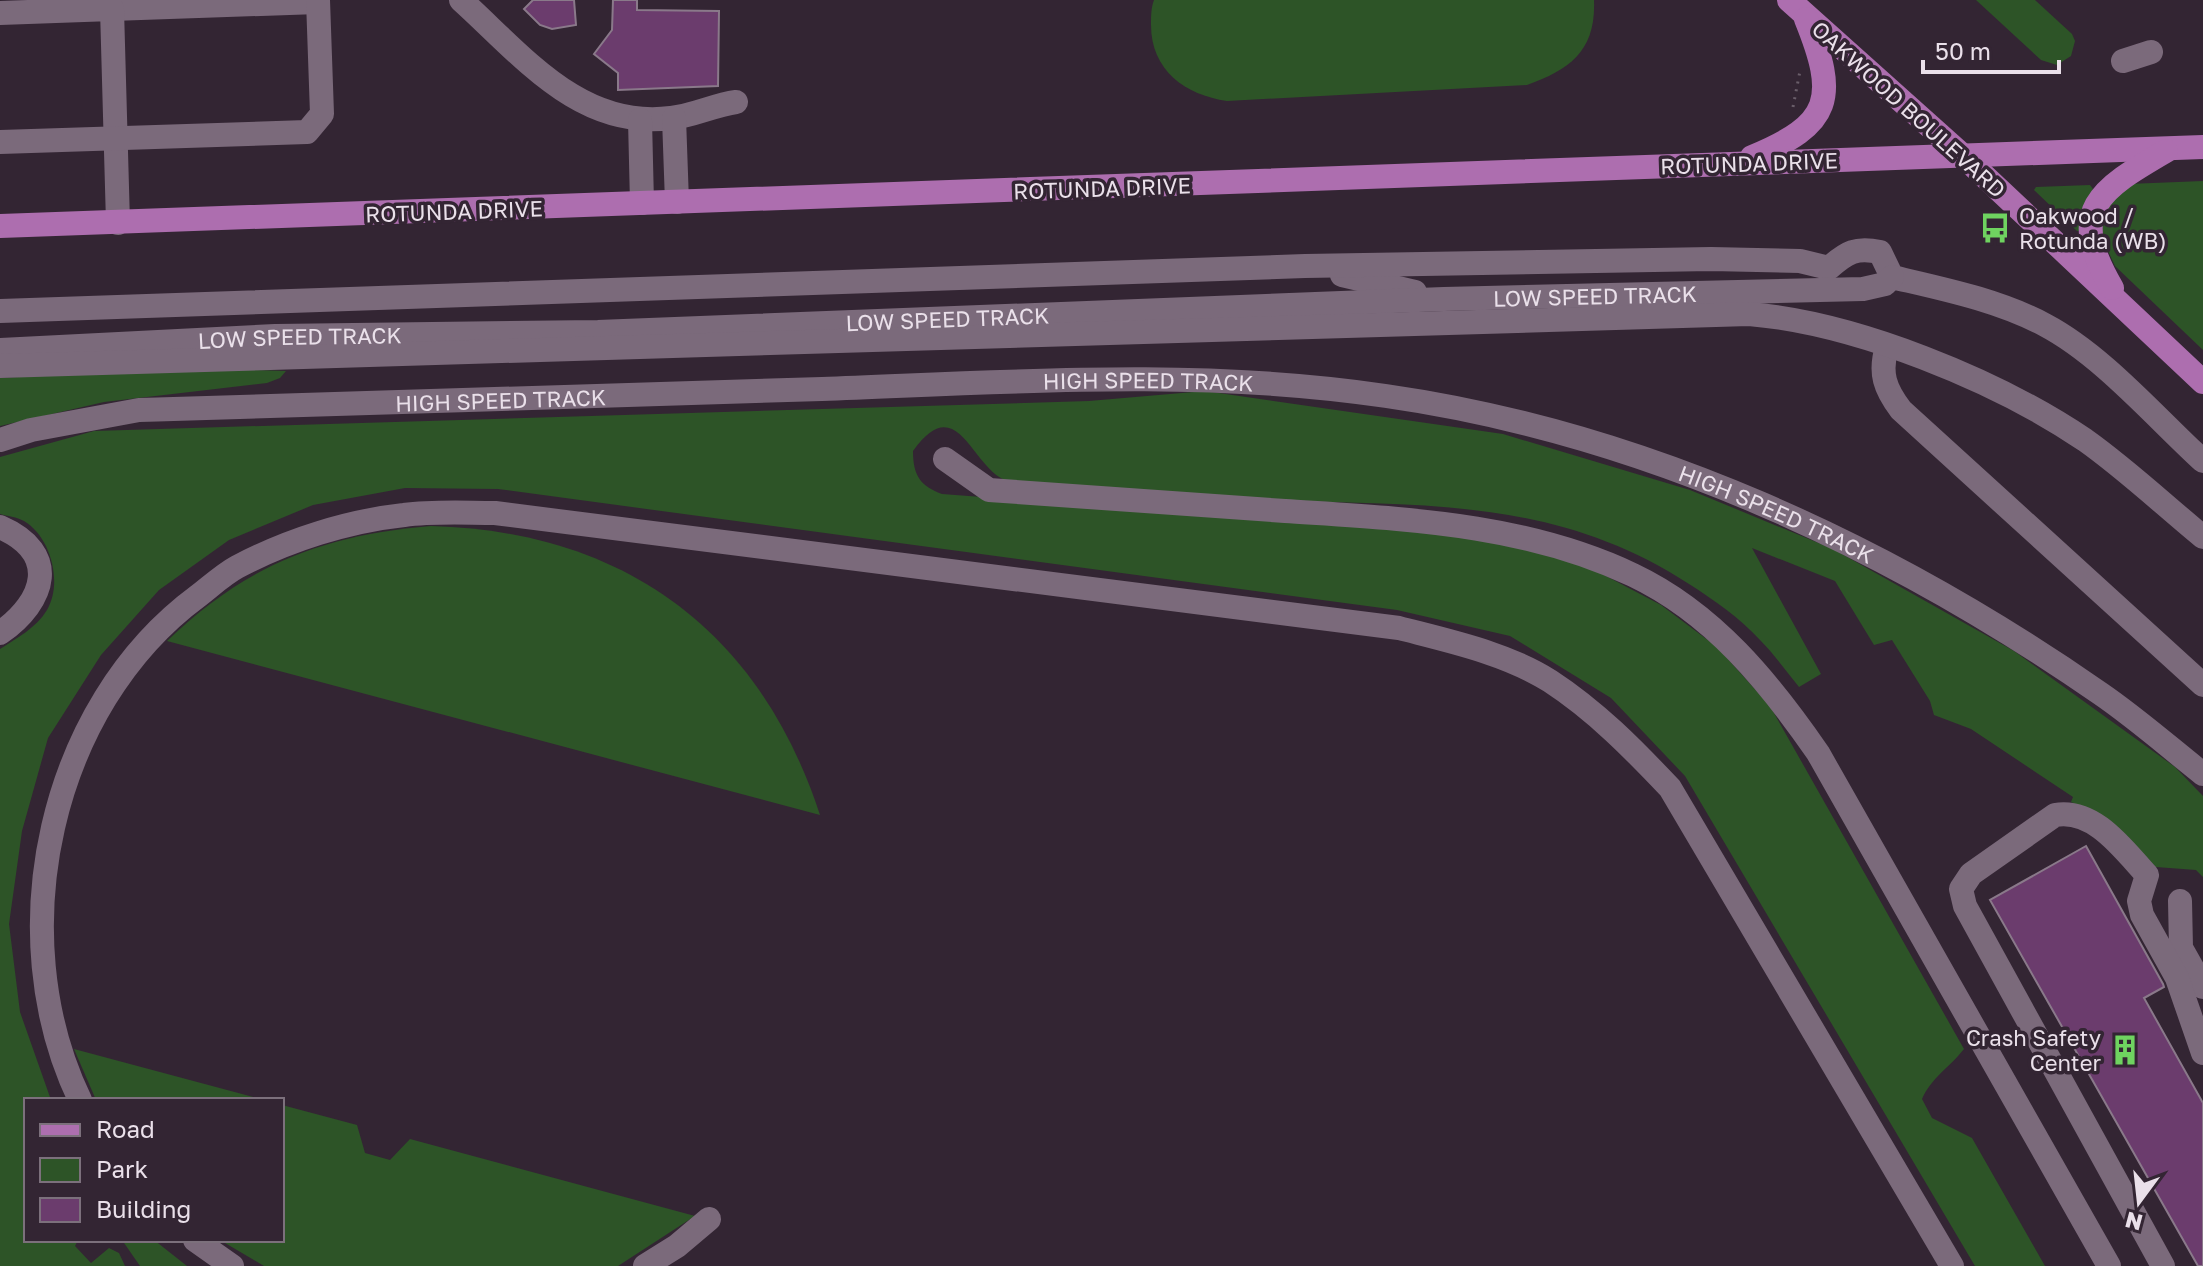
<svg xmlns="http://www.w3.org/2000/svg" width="2203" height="1266" font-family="'Golos Text',sans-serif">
<rect width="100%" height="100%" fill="#332533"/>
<g fill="#2d5427">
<path d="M 1154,0 L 1594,0 C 1596,50 1571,69 1527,85 L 1227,101 C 1185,95 1151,70 1151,25 C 1151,16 1151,8 1154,0 Z"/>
<path d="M 1976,0 L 2035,0 L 2072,34 L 2075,41 L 2071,56 L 2057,65 L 2041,60 Z"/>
<path d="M 2203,181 L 2203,350 L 2115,266 L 2102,238 L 2102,210 L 2128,184 Z"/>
<path d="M 2090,185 L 2093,189 L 2084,209 L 2081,231 L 2077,231 L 2034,190 L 2036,187 Z"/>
<path d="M 199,368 L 286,371 L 280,378 L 267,383 L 104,402 L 0,426 L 0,378 Z"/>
<path d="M 1205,391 L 1503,434 L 1690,490 L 1833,549 L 2014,651 L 2175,767 L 2203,796 L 2203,877 L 2196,870 L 2156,867 L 2096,813 L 2071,802 L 2073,797 L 1971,729 L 1934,715 L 1930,701 L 1892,640 L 1874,645 L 1835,581 L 1752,548 L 1821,674 L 1799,687 C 1786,671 1774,654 1760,640 C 1740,618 1714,600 1689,584 C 1555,497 1423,506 1270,500 C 1181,496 1093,487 1005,480 C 971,466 957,389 913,451 C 913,475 920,486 942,494 L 1472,534 L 1587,566 L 1661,605 L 1717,647 L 1770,706 L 1964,1049 C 1948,1069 1932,1077 1922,1099 L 1932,1118 L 1972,1138 L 2045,1266 L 1975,1266 L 1685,776 L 1611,698 L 1510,636 L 1397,610 L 498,489 L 405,488 L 313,505 L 229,540 L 159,590 L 101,655 L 48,738 L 22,831 L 9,924 L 20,1012 L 51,1100 L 26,1100 L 26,1240 L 78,1240 L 75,1246 L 91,1263 L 109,1248 L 119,1253 L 125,1266 L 0,1266 L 0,649 C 17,638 36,628 47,610 C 63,583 51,537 24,521 C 17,517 7,516 0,514 L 0,457 L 94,431 L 1089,401 Z"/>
<path d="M 431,526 C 624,531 760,631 820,815 L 167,641 C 246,565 323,535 431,526 Z"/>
<path d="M 74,1049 L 264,1100 L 96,1100 Z"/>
<path d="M 282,1105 L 357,1125 L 365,1153 L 390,1160 L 410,1139 L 695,1216 L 618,1266 L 264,1266 L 220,1240 L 282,1240 Z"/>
<path d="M 122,1240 L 154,1240 L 187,1266 L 140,1266 Z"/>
</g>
<g fill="#6b3c6d" stroke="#8a798a" stroke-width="2">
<path d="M 533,0 L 574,0 L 576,25 L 552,29 L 540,25 L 524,9 Z"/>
<path d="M 613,0 L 637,0 L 637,10 L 719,11 L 718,86 L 618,90 L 618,73 L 594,54 L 612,30 Z"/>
<path d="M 2086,846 L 2163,984 L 2164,987 L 2144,998 L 2203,1103 L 2203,1266 L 2198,1266 L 1990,900 Z"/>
</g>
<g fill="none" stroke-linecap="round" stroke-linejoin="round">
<path stroke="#6a5e6a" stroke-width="3" stroke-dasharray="2 6" stroke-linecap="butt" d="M 1793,107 L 1800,71"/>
<g stroke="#7b6a7b" stroke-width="24">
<path d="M 461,0 C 522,55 580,130 671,118 C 693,116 714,105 736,102"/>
<path d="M 112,9 L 318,2"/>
<path d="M 0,13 L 112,9 L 118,223"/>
<path d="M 2123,61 L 2151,52"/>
<path d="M 674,118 L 677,202"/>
<path d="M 640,120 L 642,203"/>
<path d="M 0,142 L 307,132 L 322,114 L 318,0"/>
<path d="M 1342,275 L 1415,292"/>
<path d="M 0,311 L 1305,266 L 1711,259 L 1800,261 L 1829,268 C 1847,252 1856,247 1880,252 L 1892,277 C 1943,289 1998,300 2045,325 C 2102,355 2155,417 2203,461"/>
<path d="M 1887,347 C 1879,373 1885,389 1901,410 L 2203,685"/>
<path id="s1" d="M 0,350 L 275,336 L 598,332 L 1444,299 L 1863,289 L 1885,284 L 1892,277"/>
<path d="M 0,366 L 1749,314 C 1856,323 1996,380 2085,440 C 2126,469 2164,505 2203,537"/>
<path id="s2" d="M 0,440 L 31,430 L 139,410 C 367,404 595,397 822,389 C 1010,382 1199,368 1386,396 C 1644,433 1888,546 2101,694 C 2136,718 2169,747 2203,774"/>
<path d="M 945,459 L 989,490 C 1087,497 1186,504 1285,511 C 1404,519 1524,523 1633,575 C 1713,613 1769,682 1818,753 L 2109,1266"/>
<path d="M 0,527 C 60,553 46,601 0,633"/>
<path d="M 2180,901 L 2181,948 L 2203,987"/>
<path d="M 80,1100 C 0,934 49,706 198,596 C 211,586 224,574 237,567 C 288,540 348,521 404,515 C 434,511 465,513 495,513 L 1399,628 C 1449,641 1506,653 1550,681 C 1596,711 1633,749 1670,788 L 1952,1266"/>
<path d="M 195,1240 L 232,1266"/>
<path d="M 645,1266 L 677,1246 L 709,1219"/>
<path d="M 2163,1266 L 1965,906 L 1961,889 L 1971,874 L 2055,815 C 2094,808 2123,849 2147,875 L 2139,901 L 2142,915 L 2177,978 L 2203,1053"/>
</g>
<g stroke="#ad6eaf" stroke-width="24">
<path d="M 1789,0 L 1962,155 L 2203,382"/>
<path d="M 1752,157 C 1832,124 1838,98 1806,19"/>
<path d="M 0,226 L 2203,147"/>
<path d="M 2112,288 C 2066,210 2099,190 2166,151"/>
</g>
</g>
<defs>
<g id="bus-bare" transform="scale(2.4)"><path d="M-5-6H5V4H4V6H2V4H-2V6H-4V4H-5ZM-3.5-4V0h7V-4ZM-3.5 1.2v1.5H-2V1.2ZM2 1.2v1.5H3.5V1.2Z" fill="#6fd360" stroke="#332533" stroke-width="2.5" paint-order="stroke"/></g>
<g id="building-bare" transform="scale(2.4)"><path d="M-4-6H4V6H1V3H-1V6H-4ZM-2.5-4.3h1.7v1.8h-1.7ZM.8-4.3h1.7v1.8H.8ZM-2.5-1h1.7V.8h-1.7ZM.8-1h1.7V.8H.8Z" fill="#6fd360" stroke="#332533" stroke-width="2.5" paint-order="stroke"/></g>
</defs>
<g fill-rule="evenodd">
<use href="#bus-bare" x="1995" y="228"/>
<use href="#building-bare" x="2125" y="1050"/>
</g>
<g text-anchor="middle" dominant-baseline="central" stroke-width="7" stroke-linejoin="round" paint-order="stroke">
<g font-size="22" fill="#eae0ea" stroke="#332533">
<text transform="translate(1909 109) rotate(42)">OAKWOOD BOULEVARD</text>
<text transform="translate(1749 163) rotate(-2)">ROTUNDA DRIVE</text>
<text transform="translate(1102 188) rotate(-2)">ROTUNDA DRIVE</text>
<text transform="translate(454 211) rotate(-2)">ROTUNDA DRIVE</text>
<text stroke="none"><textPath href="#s1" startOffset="1596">LOW SPEED TRACK</textPath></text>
<text stroke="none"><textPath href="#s1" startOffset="948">LOW SPEED TRACK</textPath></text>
<text stroke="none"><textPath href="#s1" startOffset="300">LOW SPEED TRACK</textPath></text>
<text stroke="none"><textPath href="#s2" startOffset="1152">HIGH SPEED TRACK</textPath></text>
<text stroke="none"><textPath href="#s2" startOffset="504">HIGH SPEED TRACK</textPath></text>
<text stroke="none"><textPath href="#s2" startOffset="1800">HIGH SPEED TRACK</textPath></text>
</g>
<g font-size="22" fill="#eae0ea" stroke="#332533" text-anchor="start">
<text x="2019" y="215">Oakwood /<tspan x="2019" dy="25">Rotunda (WB)</tspan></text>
<text x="2101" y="1037" text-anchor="end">Crash Safety<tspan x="2101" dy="25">Center</tspan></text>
</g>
</g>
<rect x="24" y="1098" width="260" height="144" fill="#332533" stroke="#7c707c" stroke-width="2"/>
<rect x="40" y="1124" width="40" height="12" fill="#ad6eaf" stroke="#7c707c" stroke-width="2"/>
<text x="96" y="1138" font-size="24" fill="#eae0ea">Road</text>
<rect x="40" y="1158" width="40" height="24" fill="#2d5427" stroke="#7c707c" stroke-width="2"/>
<text x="96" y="1178" font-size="24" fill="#eae0ea">Park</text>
<rect x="40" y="1198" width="40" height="24" fill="#6b3c6d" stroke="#7c707c" stroke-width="2"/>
<text x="96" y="1218" font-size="24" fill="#eae0ea">Building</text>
<g transform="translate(2139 1202) rotate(195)" stroke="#332533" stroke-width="6" paint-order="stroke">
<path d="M0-6L14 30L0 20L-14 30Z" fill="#eae0ea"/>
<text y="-12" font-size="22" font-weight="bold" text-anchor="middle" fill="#eae0ea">N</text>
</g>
<path d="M1923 60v12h136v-12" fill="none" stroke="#eae0ea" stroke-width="4"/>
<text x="1935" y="60" font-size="24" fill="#eae0ea" stroke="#332533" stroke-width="6" paint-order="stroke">50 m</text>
</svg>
